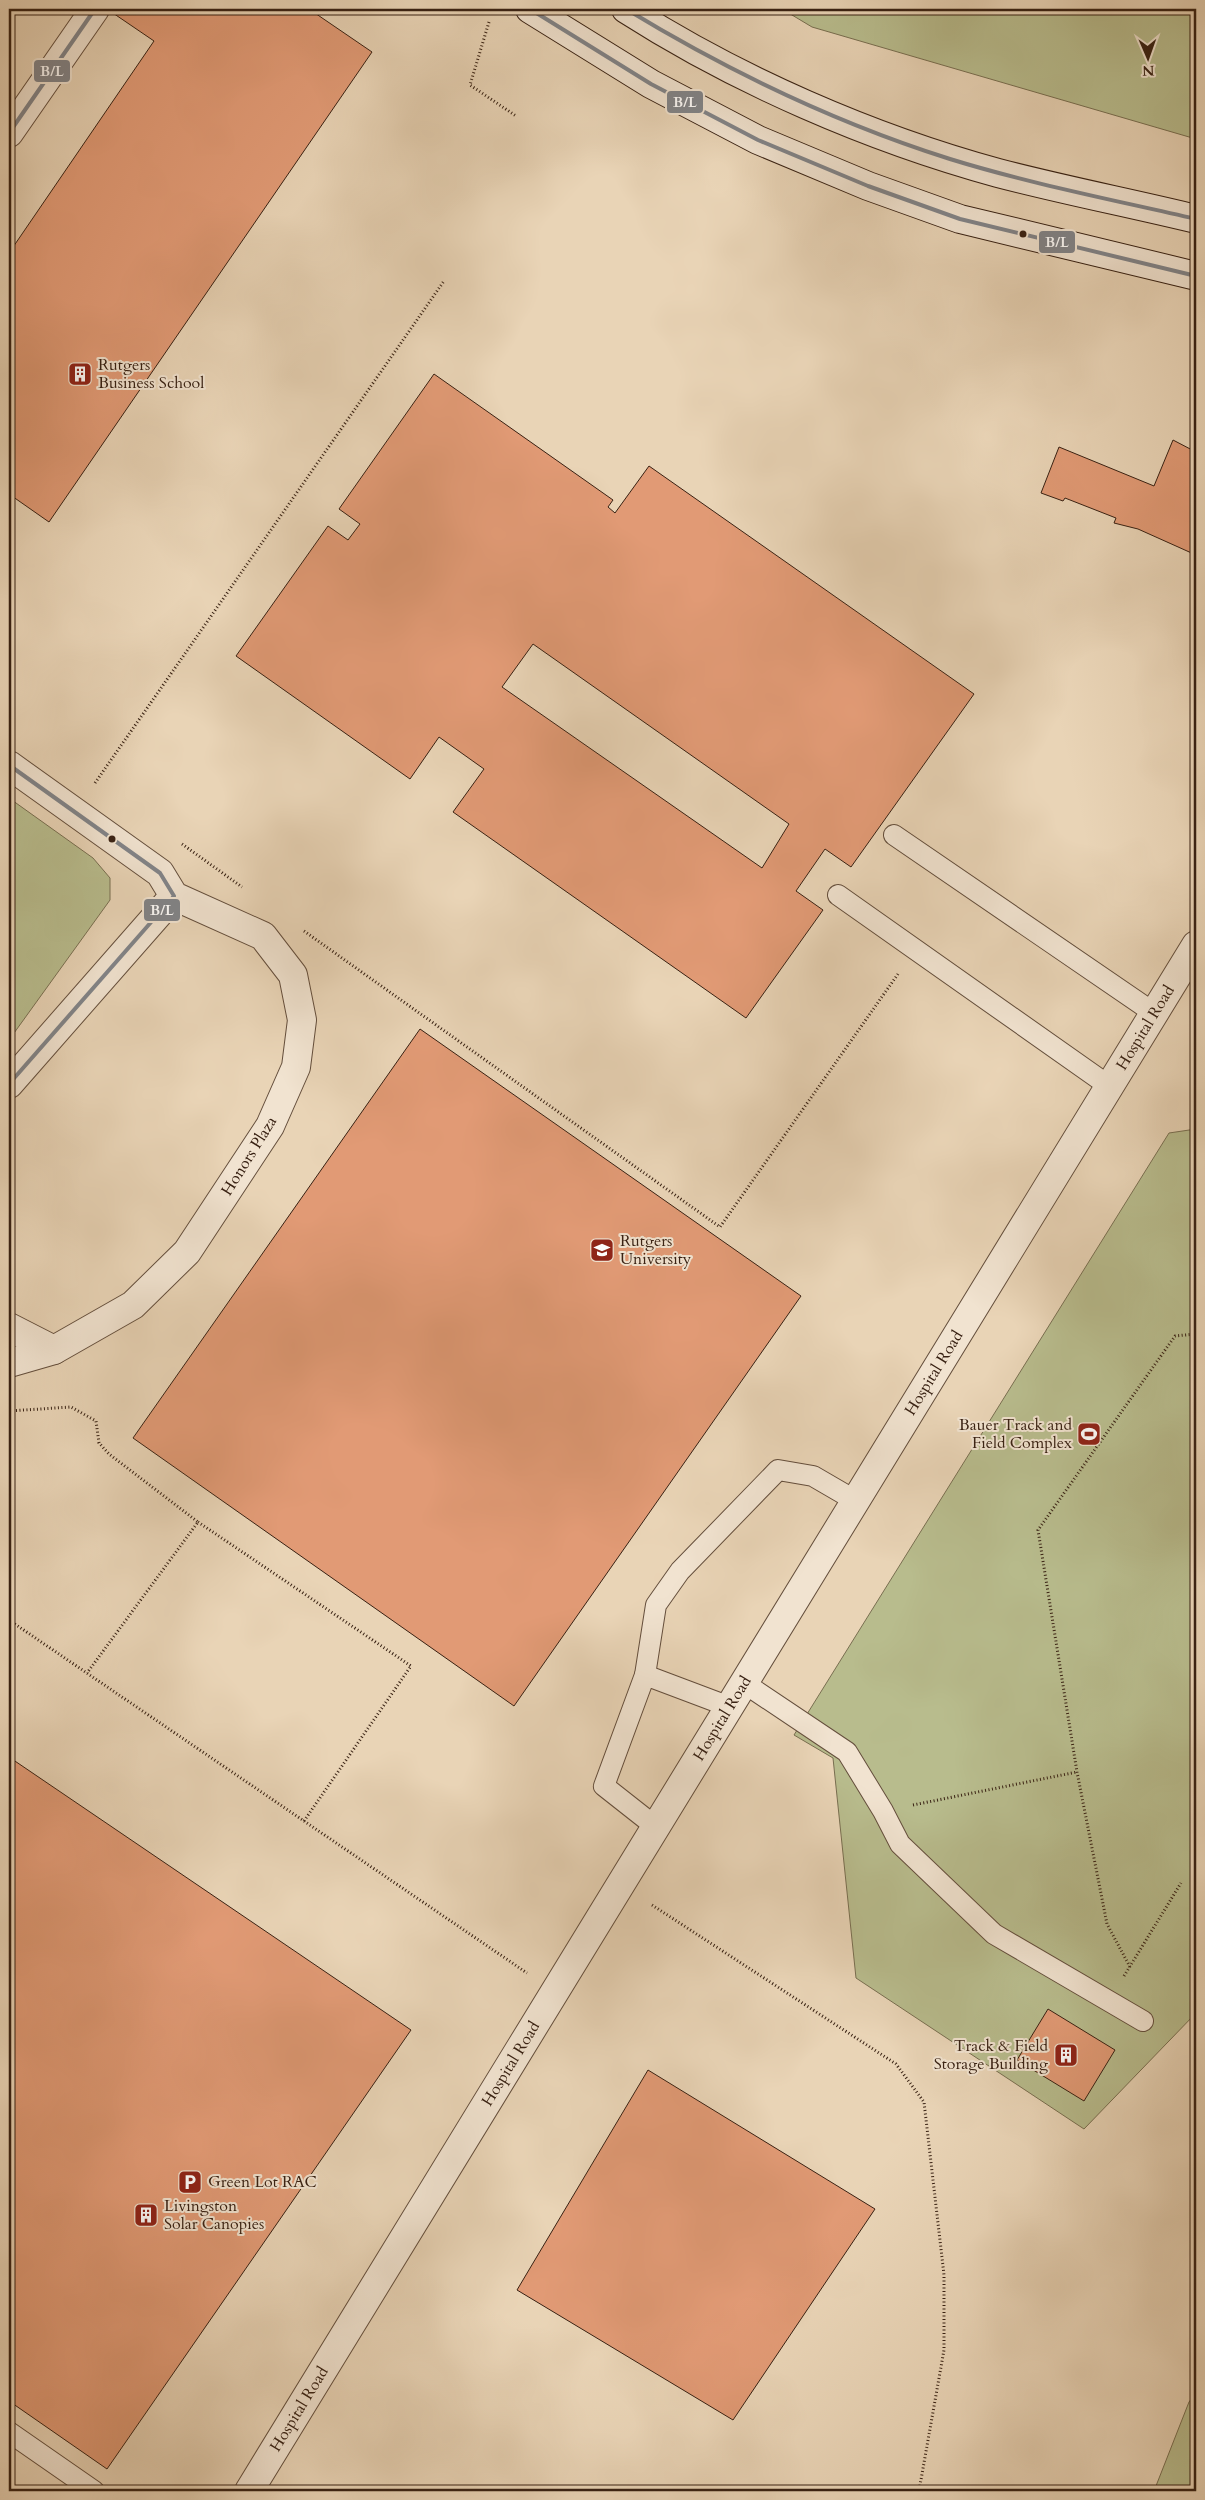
<svg xmlns="http://www.w3.org/2000/svg" width="1205" height="2500" font-family="Cardo,serif">
<rect width="100%" height="100%" fill="#e9d4b6"/>
<filter id="stains"><feTurbulence type="fractalNoise" baseFrequency=".004" numOctaves="4"/><feColorMatrix values="0 0 0 0 .2 0 0 0 0 .09 0 0 0 0 .02 0 0 0 .5 -.17"/></filter>
<radialGradient id="worn" r=".72"><stop offset=".6" stop-color="#630" stop-opacity="0"/><stop offset="1" stop-color="#630" stop-opacity=".3"/></radialGradient>
<g fill="#b8bc8d" stroke="#786e50">
<path d="M 782,9 L 1196,9 L 1196,139 L 812,27 Z"/>
<path d="M 9,798 L 93,858 L 110,878 L 110,900 L 9,1040 Z"/>
<path d="M 1196,1129 L 1196,2013 L 1084,2129 L 856,1978 L 833,1758 L 794,1735 L 1169,1133 Z"/>
<path d="M 1196,2393 L 1196,2491 L 1154,2491 L 1189,2402 Z"/>
</g>
<g fill="#e19a75" stroke="#382113" fill-rule="evenodd">
<path d="M 107,9 L 309,9 L 372,52 L 49,522 L 9,494 L 9,253 L 154,41 Z"/>
<path d="M 434,374 L 613,500 L 608,507 L 615,513 L 649,466 L 974,694 L 851,867 L 825,849 L 796,891 L 823,910 L 746,1018 L 453,812 L 484,769 L 439,737 L 410,779 L 236,656 L 328,526 L 348,540 L 360,524 L 339,509 ZM 533,644 L 789,824 L 762,868 L 502,687 Z"/>
<path d="M 1173,440 L 1196,452 L 1196,555 L 1138,529 L 1114,523 L 1116,518 L 1065,498 L 1063,501 L 1041,493 L 1059,447 L 1154,486 Z"/>
<path d="M 420,1029 L 801,1296 L 514,1706 L 133,1438 Z"/>
<path d="M 9,1757 L 411,2030 L 107,2469 L 9,2401 Z"/>
<path d="M 1048,2009 L 1115,2050 L 1084,2101 L 1017,2060 Z"/>
<path d="M 648,2070 L 875,2209 L 733,2420 L 517,2290 Z"/>
</g>
<g fill="none" stroke-linecap="round" stroke-linejoin="round">
<g stroke="#644e3c" stroke-width="22">
<g id="lane">
<path d="M 894,835 L 1154,1013"/>
<path d="M 838,895 L 1109,1086"/>
<path d="M 645,1675 L 656,1605 L 680,1571 L 778,1470 L 813,1476 L 856,1501"/>
<path d="M 744,1683 L 847,1752 L 883,1811 L 900,1844 L 994,1934 L 1143,2021"/>
<path d="M 656,1827 L 604,1786 L 645,1675 L 730,1707"/>
<path d="M 9,2432 L 94,2491"/>
</g>
</g>
<g stroke="#644e3c" stroke-width="30">
<g id="street">
<path d="M 9,133 L 95,9"/>
<path d="M 9,765 L 160,873 L 174,896 L 263,936 L 293,975 L 302,1020 L 296,1067 L 270,1126 L 187,1252 L 133,1305 L 54,1350 L 9,1363"/>
<path d="M 9,1084 L 174,896"/>
<path d="M 9,1327 L 54,1350"/>
<path id="s1" d="M 249,2491 L 1196,945"/>
</g>
</g>
<g stroke="#382113" stroke-width="30">
<g id="secondary">
<path d="M 530,9 L 651,84 L 758,140 L 868,186 L 960,219 L 1196,276"/>
<path d="M 626,9 C 737,80 870,138 998,173 C 1063,190 1130,203 1196,219"/>
</g>
</g>
<g stroke="#382113" stroke-width="3" stroke-dasharray="1 2.5" stroke-linecap="butt">
<path d="M 489,22 L 470,85 L 516,116"/>
<path d="M 95,783 L 444,281"/>
<path d="M 182,844 L 242,887"/>
<path d="M 304,931 L 720,1227 L 898,974"/>
<path d="M 9,1411 L 71,1407 L 96,1421 L 99,1443 L 109,1454 L 198,1522 L 87,1673"/>
<path d="M 198,1522 L 411,1666 L 304,1821"/>
<path d="M 9,1620 L 527,1973"/>
<path d="M 913,1805 L 1077,1772"/>
<path d="M 652,1905 L 896,2064 L 924,2102 L 944,2275 L 944,2350 L 919,2491"/>
<path d="M 1130,1967 L 1107,1924 L 1077,1772 L 1038,1530 L 1175,1336 L 1196,1334"/>
<path d="M 1124,1976 L 1181,1883"/>
</g>
<use href="#lane" stroke="#f1e3d0" stroke-width="20"/>
<use href="#street" stroke="#f1e3d0" stroke-width="28"/>
<use href="#secondary" stroke="#f1e3d0" stroke-width="28"/>
<g stroke="#f1e3d0" stroke-width="8">
<g id="bus-1">
<path d="M 530,9 L 651,84 L 758,140 L 868,186 L 960,219 L 1196,276"/>
<path d="M 626,9 C 728,71 836,123 950,159 C 1031,184 1114,200 1196,219"/>
<path d="M 9,133 L 95,9"/>
<path d="M 9,765 L 160,873 L 174,896 L 9,1084"/>
</g>
</g>
<use href="#bus-1" stroke="#818489" stroke-width="4"/>
</g>
<defs>
<g id="building-square" transform="scale(1.25)"><rect x="-9" y="-9" width="18" height="18" rx="4" fill="#8f2418" stroke="#f1e3d0"/><path d="M-4-6H4V6H1V3H-1V6H-4ZM-2.5-4.3h1.7v1.8h-1.7ZM.8-4.3h1.7v1.8H.8ZM-2.5-1h1.7V.8h-1.7ZM.8-1h1.7V.8H.8Z" fill="#fff"/></g>
<g id="university-square" transform="scale(1.25)"><rect x="-9" y="-9" width="18" height="18" rx="4" fill="#8f2418" stroke="#f1e3d0"/><path d="M0-5L7-2L0 1L-7-2ZM-4 1L0 2.5L4 1V4Q0 6-4 4Z" fill="#fff"/></g>
<g id="stadium-square" transform="scale(1.25)"><rect x="-9" y="-9" width="18" height="18" rx="4" fill="#8f2418" stroke="#f1e3d0"/><path d="M0-5a6.5 5 0 1 0 0 10a6.5 5 0 1 0 0-10ZM-3.5-1.8h7v3.6h-7Z" fill="#fff"/></g>
<g id="parking-square" transform="scale(1.25)"><rect x="-9" y="-9" width="18" height="18" rx="4" fill="#8f2418" stroke="#f1e3d0"/><path d="M-3.5-5.5H1a3.5 3.5 0 0 1 0 7H-1V5.5H-3.5ZM-1-3.4V-.6H.8a1.4 1.4 0 0 0 0-2.8Z" fill="#fff"/></g>
</defs>
<g fill-rule="evenodd">
<use href="#building-square" x="80" y="374"/>
<use href="#university-square" x="602" y="1250"/>
<use href="#stadium-square" x="1089" y="1434"/>
<use href="#building-square" x="1066" y="2055"/>
<use href="#parking-square" x="190" y="2182"/>
<use href="#building-square" x="146" y="2215"/>
</g>
<g fill="#382113" stroke="#f1e3d0" stroke-width="2">
<circle cx="1023" cy="234" r="4.5"/>
<circle cx="112" cy="839" r="4.5"/>
</g>
<g text-anchor="middle" dominant-baseline="central" stroke-width="4" stroke-linejoin="round" paint-order="stroke">
<g font-size="16" fill="#382113" stroke="#f1e3d0" text-anchor="start">
<text x="98" y="365">Rutgers<tspan x="98" dy="18">Business School</tspan></text>
<text x="620" y="1241">Rutgers<tspan x="620" dy="18">University</tspan></text>
<text x="1072" y="1425" text-anchor="end">Bauer Track and<tspan x="1072" dy="18">Field Complex</tspan></text>
<text x="1048" y="2046" text-anchor="end">Track &amp; Field<tspan x="1048" dy="18">Storage Building</tspan></text>
<text x="208" y="2182">Green Lot RAC</text>
<text x="164" y="2206">Livingston<tspan x="164" dy="18">Solar Canopies</tspan></text>
</g>
<g font-size="16" fill="#382113" stroke="#f1e3d0">
<text stroke="none"><textPath href="#s1" startOffset="1716">Hospital Road</textPath></text>
<text transform="translate(249 1156) rotate(-58)">Honors Plaza</text>
<text stroke="none"><textPath href="#s1" startOffset="1311">Hospital Road</textPath></text>
<text stroke="none"><textPath href="#s1" startOffset="906">Hospital Road</textPath></text>
<text stroke="none"><textPath href="#s1" startOffset="501">Hospital Road</textPath></text>
<text stroke="none"><textPath href="#s1" startOffset="96">Hospital Road</textPath></text>
</g>
</g>
<g stroke="#f1e3d0" stroke-width="2">
<rect x="33" y="59" width="38" height="24" rx="5" fill="#818489"/>
<rect x="666" y="90" width="38" height="24" rx="5" fill="#818489"/>
<rect x="1038" y="230" width="38" height="24" rx="5" fill="#818489"/>
<rect x="143" y="898" width="38" height="24" rx="5" fill="#818489"/>
</g>
<g font-size="14" text-anchor="middle" font-weight="bold" fill="#fff">
<text x="52" y="76">B/L</text>
<text x="685" y="107">B/L</text>
<text x="1057" y="247">B/L</text>
<text x="162" y="915">B/L</text>
</g>
<rect width="1205" height="2500" fill="none" stroke="#e9d4b6" stroke-width="30"/>
<rect x="10" y="10" width="1185" height="2480" fill="none" stroke="#382113" stroke-width="2.5"/>
<rect x="15" y="15" width="1175" height="2470" fill="none" stroke="#382113"/>
<g transform="translate(1148 58) rotate(178)" stroke="#f1e3d0" stroke-width="4" paint-order="stroke">
<path d="M0-4L9 19L0 12L-9 19Z" fill="#382113"/>
<text y="-8" font-size="14" font-weight="bold" text-anchor="middle" fill="#382113">N</text>
</g>
<rect width="100%" height="100%" filter="url(#stains)"/>
<rect width="100%" height="100%" fill="url(#worn)"/>
</svg>
